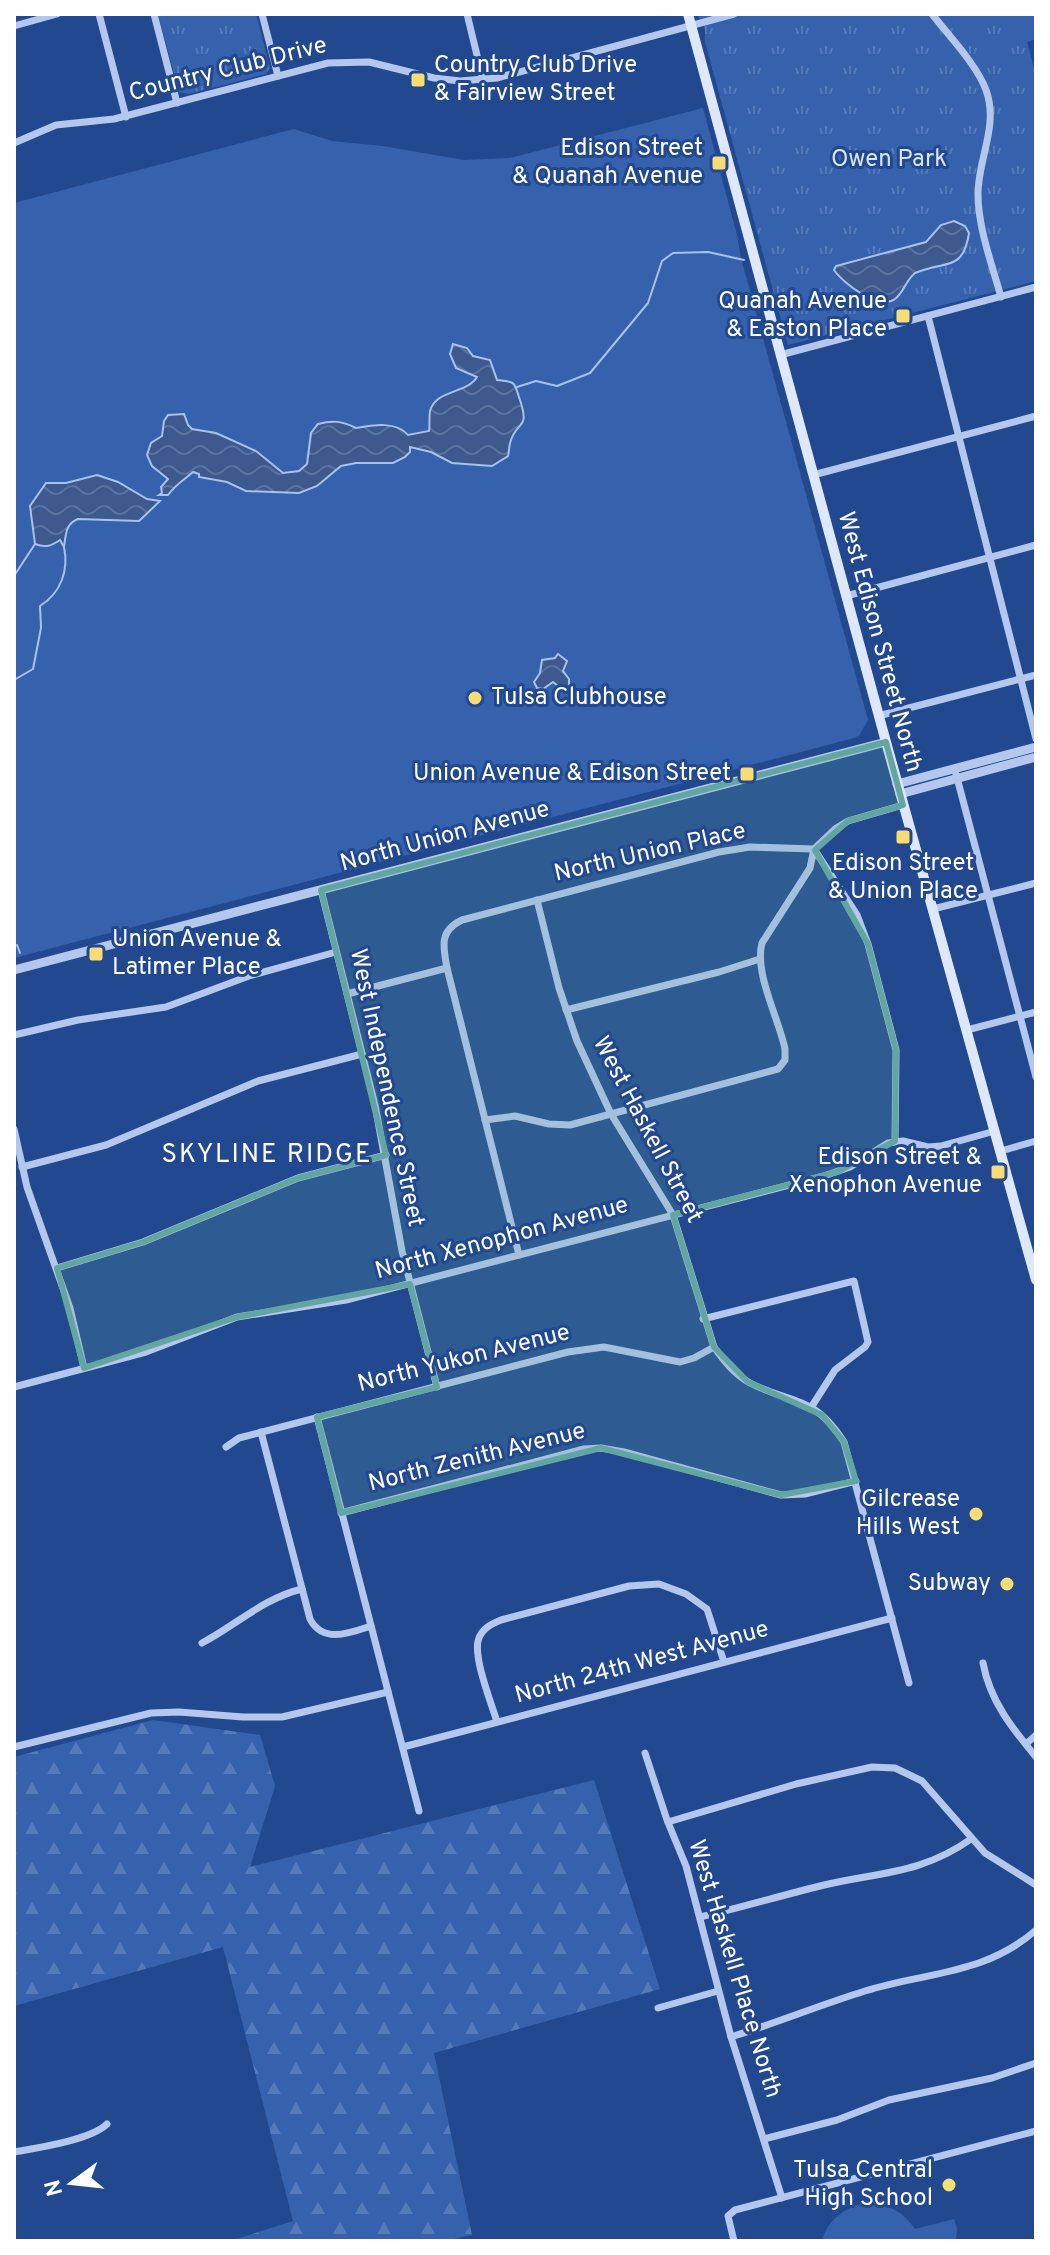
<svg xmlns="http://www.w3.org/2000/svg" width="1050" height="2255" font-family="Overpass,sans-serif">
<defs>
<pattern id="forest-firs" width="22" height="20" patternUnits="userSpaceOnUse" patternTransform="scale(2)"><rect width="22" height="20" fill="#3662ad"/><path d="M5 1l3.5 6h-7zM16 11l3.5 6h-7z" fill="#547ab9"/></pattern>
<pattern id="park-tufts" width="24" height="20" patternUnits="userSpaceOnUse" patternTransform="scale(2)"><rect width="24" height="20" fill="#3662ad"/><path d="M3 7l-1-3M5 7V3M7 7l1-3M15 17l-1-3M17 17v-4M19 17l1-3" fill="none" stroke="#547ab9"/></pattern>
<pattern id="water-waves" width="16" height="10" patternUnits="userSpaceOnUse" patternTransform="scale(2)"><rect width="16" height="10" fill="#3d598d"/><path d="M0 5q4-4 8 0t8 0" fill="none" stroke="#5a729e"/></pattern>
</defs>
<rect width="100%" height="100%" fill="#224990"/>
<g fill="#3662ad">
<path d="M 703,108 L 737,235 L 741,258 L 868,720 L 858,737 L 14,958 L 14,203 L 294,129 L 332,141 L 383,146 L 464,160 L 510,158 Z"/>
<path d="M 864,2203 C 886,2202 903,2211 915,2229 L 954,2219 L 957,2228 L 956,2241 L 822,2241 C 828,2220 843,2209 864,2203 Z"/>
</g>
<path fill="url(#forest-firs)" d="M 153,1720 L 260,1735 L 275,1786 L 250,1867 L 594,1780 L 660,1989 L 434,2053 L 472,2235 L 444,2241 L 230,2241 L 293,2221 L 223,1947 L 14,2006 L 14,1757 Z"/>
<g fill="url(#park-tufts)">
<path d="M 158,14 L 256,14 L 270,68 L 266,74 L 188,94 L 179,92 Z"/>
<path d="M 697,14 L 1036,14 L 1036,39 L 1027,42 L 1036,76 L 1036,281 L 788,345 L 705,42 L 705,29 Z"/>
</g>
<g fill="url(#water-waves)" stroke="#a7c2ed" stroke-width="2">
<path d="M 954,221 L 965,226 L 969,233 C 963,273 944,260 915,273 C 906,280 904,292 895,299 C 879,311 843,283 834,270 L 836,266 L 926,242 L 941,225 Z"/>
<path d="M 453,344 L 467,348 L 473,356 L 490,360 L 497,380 C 515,382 514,381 519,397 C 531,432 517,418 510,443 C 509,448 509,452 508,456 L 492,466 L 452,463 L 431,452 L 410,447 L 410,452 L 405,457 L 393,463 L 356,463 L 341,466 L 317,486 L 299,493 L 246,491 L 227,482 L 199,477 L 199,474 L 193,472 C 184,480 176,484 168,495 L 159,495 L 162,493 L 161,487 L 168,479 L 152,466 L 147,455 L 151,443 L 162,436 L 164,421 L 168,415 L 184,414 L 188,425 L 192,429 L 216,433 L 256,451 L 283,473 L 299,471 L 307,464 L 311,433 L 318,424 C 333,420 342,421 356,428 C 373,425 397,421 408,435 L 429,431 C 430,425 429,417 430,411 C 436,389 467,394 477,377 L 456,368 L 450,354 Z"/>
<path d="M 97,475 L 118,482 L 147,499 L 160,501 L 139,521 L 78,519 C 65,524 66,535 64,547 L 60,540 C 51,546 46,548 35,544 L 30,506 L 46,483 L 66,483 Z"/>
<path d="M 558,654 L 567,661 L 563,671 L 569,679 L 569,687 L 563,690 L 553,682 L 543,689 L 537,688 L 534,682 L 540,673 L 542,660 L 555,658 Z"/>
</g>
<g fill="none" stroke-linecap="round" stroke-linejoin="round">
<g stroke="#a7c2ed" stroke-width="2">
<path d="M 517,387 L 536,381 L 557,386 L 590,373 L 648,303 L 662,261 L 673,253 L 708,252 L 744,260"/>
<path d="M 14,576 L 35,544"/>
<path d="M 14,680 L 33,669 L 41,628 L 40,606 C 61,593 69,570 64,547"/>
<path d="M 17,945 L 20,953"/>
</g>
<g stroke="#b3c8ec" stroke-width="7">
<path d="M 99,14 L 126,117"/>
<path d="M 154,14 L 177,103"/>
<path d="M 262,14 L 278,76"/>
<path d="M 467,14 L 483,80"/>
<path d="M 932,14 C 949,36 977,65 986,90 C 999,125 978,159 978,194 C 978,228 992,264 1001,297"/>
<path d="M 14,26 L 57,14"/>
<path d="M 14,143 L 56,125 L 114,119 L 328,63 L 369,62 L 434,78 L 460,81 L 497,78 L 734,14"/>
<path d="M 928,316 L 1036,739"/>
<path d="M 780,355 L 1036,287"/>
<path d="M 813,475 L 1036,416"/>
<path d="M 846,596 L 1036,545"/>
<path d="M 878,716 L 1036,675"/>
<path d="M 956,774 L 1036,1077"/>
<path d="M 814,849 L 857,915 L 868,944 L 896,1050 L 895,1141"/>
<path d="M 321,890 L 375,1105 L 402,1251 L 437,1387"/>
<path d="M 537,900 L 559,988 L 577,1041 L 611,1114 L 673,1215 L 714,1347 C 724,1361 734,1374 750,1383 C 793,1405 813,1394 844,1442 L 909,1683"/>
<path d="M 933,909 L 1036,883"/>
<path d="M 347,994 L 447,968"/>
<path d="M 566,1010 L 719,972 L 760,959"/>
<path d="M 967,1030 L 1036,1012"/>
<path d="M 14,1035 L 78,1020 L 166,1007 L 249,976 L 336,952"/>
<path d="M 485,1120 L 515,1116 L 549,1124 L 570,1125 L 778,1069 L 785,1060 L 785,1049 C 779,1019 754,973 762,943 L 810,868 L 814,849"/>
<path d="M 14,1129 L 27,1187 L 70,1308 L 84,1368"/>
<path d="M 1001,1151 L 1036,1141"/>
<path d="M 22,1167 L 106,1145 L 258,1081 L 362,1054"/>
<path d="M 519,1255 L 447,968 C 443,946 439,931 462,920 L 719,852 L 750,847 L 814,849 L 835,829 L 848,821 L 903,805"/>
<path d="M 57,1268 L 143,1242 L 298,1178 L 386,1155"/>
<path d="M 703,1319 L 854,1281 L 868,1342 L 865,1347 L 835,1370 L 812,1406"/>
<path d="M 14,1387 L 146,1352 L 237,1317 L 346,1300 L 824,1176 L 850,1167 L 888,1143 L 903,1141 L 928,1147 L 941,1146 L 995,1131"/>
<path d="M 317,1417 L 419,1811"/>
<path d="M 261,1432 L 310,1619 C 323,1644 350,1633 371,1626"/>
<path d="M 226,1447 L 239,1438 L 568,1352 L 604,1347 L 680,1362 L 694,1358 L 714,1347"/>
<path d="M 341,1513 L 584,1449 L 601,1448 L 624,1452 L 781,1495 L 805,1494 L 856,1481"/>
<path d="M 202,1643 C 236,1625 264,1598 302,1589"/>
<path d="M 983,1663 C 990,1701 1012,1728 1036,1757"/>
<path d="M 497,1722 C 491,1702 474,1660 478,1641 C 481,1629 491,1624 501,1620 L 629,1586 L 659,1584 L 686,1594 L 707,1609 L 724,1662"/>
<path d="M 1026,1744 L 1036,1735"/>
<path d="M 14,1747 L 151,1713 L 179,1712 L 243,1717 L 282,1717 L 388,1692"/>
<path d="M 403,1747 L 892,1618"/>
<path d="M 645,1753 L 667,1820 L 686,1866 L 731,2037 L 782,2198"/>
<path d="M 668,1822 L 796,1784 L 872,1767 L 895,1768 L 922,1781 L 985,1853 L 1036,1885"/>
<path d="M 700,1917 C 740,1908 779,1896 820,1886 C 877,1872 920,1875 971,1839"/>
<path d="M 658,2008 L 718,1991"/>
<path d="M 731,2037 C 776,2023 820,2005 865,1991 C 926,1972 985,1975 1036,1930"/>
<path d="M 764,2139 L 837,2120 L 889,2100 L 992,2078 L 1036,2063"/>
<path d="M 14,2152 C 37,2148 91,2140 107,2124"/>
<path d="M 734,2241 L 728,2216 L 735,2210 L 1036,2131"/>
</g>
<g stroke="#b3c8ec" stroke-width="9">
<path d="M 897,784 L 1036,747"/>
<path d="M 900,794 L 1036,757"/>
<path d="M 14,970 L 886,742"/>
</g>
<path stroke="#dfe8fa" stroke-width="10" d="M 688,14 L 886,742 L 1036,1280"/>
</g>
<path fill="#63a6a1" fill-opacity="0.2" stroke="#63a6a1" stroke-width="6" stroke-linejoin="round" d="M 886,742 L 903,805 L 848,821 L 815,850 L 868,944 L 896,1050 L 895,1141 L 837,1172 L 673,1215 L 714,1347 L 748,1382 L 822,1415 L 844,1442 L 856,1481 L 781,1495 L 601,1448 L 341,1513 L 317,1417 L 437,1387 L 410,1284 L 237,1317 L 84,1368 L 57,1268 L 143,1242 L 298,1178 L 386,1155 L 321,890 Z"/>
<g fill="#f8dd75" stroke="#224990" stroke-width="3">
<rect x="410" y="72" width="16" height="16" rx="4"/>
<rect x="711" y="155" width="16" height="16" rx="4"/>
<rect x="895" y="308" width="16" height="16" rx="4"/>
<circle cx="475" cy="698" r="8"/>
<rect x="739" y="766" width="16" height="16" rx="4"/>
<rect x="895" y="829" width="16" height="16" rx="4"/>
<rect x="88" y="946" width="16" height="16" rx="4"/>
<rect x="990" y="1164" width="16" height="16" rx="4"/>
<circle cx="976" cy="1514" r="8"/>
<circle cx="1007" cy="1584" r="8"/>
<circle cx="949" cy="2185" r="8"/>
</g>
<g text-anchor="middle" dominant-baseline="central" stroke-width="6" stroke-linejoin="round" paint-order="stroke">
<g font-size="24" fill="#fff" stroke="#224990" text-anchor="end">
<text x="434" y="66" text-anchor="start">Country Club Drive<tspan x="434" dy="28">&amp; Fairview Street</tspan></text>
<text x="703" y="149">Edison Street<tspan x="703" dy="28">&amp; Quanah Avenue</tspan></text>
<text x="887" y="302">Quanah Avenue<tspan x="887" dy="28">&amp; Easton Place</tspan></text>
<text x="491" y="698" text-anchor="start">Tulsa Clubhouse</text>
<text x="731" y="774">Union Avenue &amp; Edison Street</text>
<text x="903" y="864" text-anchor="middle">Edison Street<tspan x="903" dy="28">&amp; Union Place</tspan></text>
<text x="112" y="940" text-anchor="start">Union Avenue &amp;<tspan x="112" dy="28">Latimer Place</tspan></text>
<text x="982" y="1158">Edison Street &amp;<tspan x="982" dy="28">Xenophon Avenue</tspan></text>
<text x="960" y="1500">Gilcrease<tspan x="960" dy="28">Hills West</tspan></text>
<text x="991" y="1584">Subway</text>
<text x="933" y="2171">Tulsa Central<tspan x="933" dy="28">High School</tspan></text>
</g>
<g font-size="24" fill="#fff" stroke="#224990">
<text transform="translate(228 70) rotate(-14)">Country Club Drive</text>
<text transform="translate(879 642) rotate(75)">West Edison Street North</text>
<text transform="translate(445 837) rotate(-15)">North Union Avenue</text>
<text transform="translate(650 853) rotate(-13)">North Union Place</text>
<text transform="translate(386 1088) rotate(78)">West Independence Street</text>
<text transform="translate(647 1130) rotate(62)">West Haskell Street</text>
<text transform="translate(502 1239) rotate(-15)">North Xenophon Avenue</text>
<text transform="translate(464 1359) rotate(-14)">North Yukon Avenue</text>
<text transform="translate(477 1458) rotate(-14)">North Zenith Avenue</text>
<text transform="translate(642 1663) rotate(-15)">North 24th West Avenue</text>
<text transform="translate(734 1969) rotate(73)">West Haskell Place North</text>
</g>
<g font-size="24" fill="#d8e5f9" stroke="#224990">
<text x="889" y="160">Owen Park</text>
</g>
<g font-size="26" letter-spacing="2" fill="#fff" stroke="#224990">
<text x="267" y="1155">SKYLINE RIDGE</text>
</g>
</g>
<rect width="1050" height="2255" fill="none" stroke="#ffffff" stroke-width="32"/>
<g transform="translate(72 2183) rotate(255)" stroke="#224990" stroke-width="6" paint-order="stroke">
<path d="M0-6L14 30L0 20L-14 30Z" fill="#ffffff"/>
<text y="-12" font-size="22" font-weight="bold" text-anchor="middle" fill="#ffffff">N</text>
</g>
</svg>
